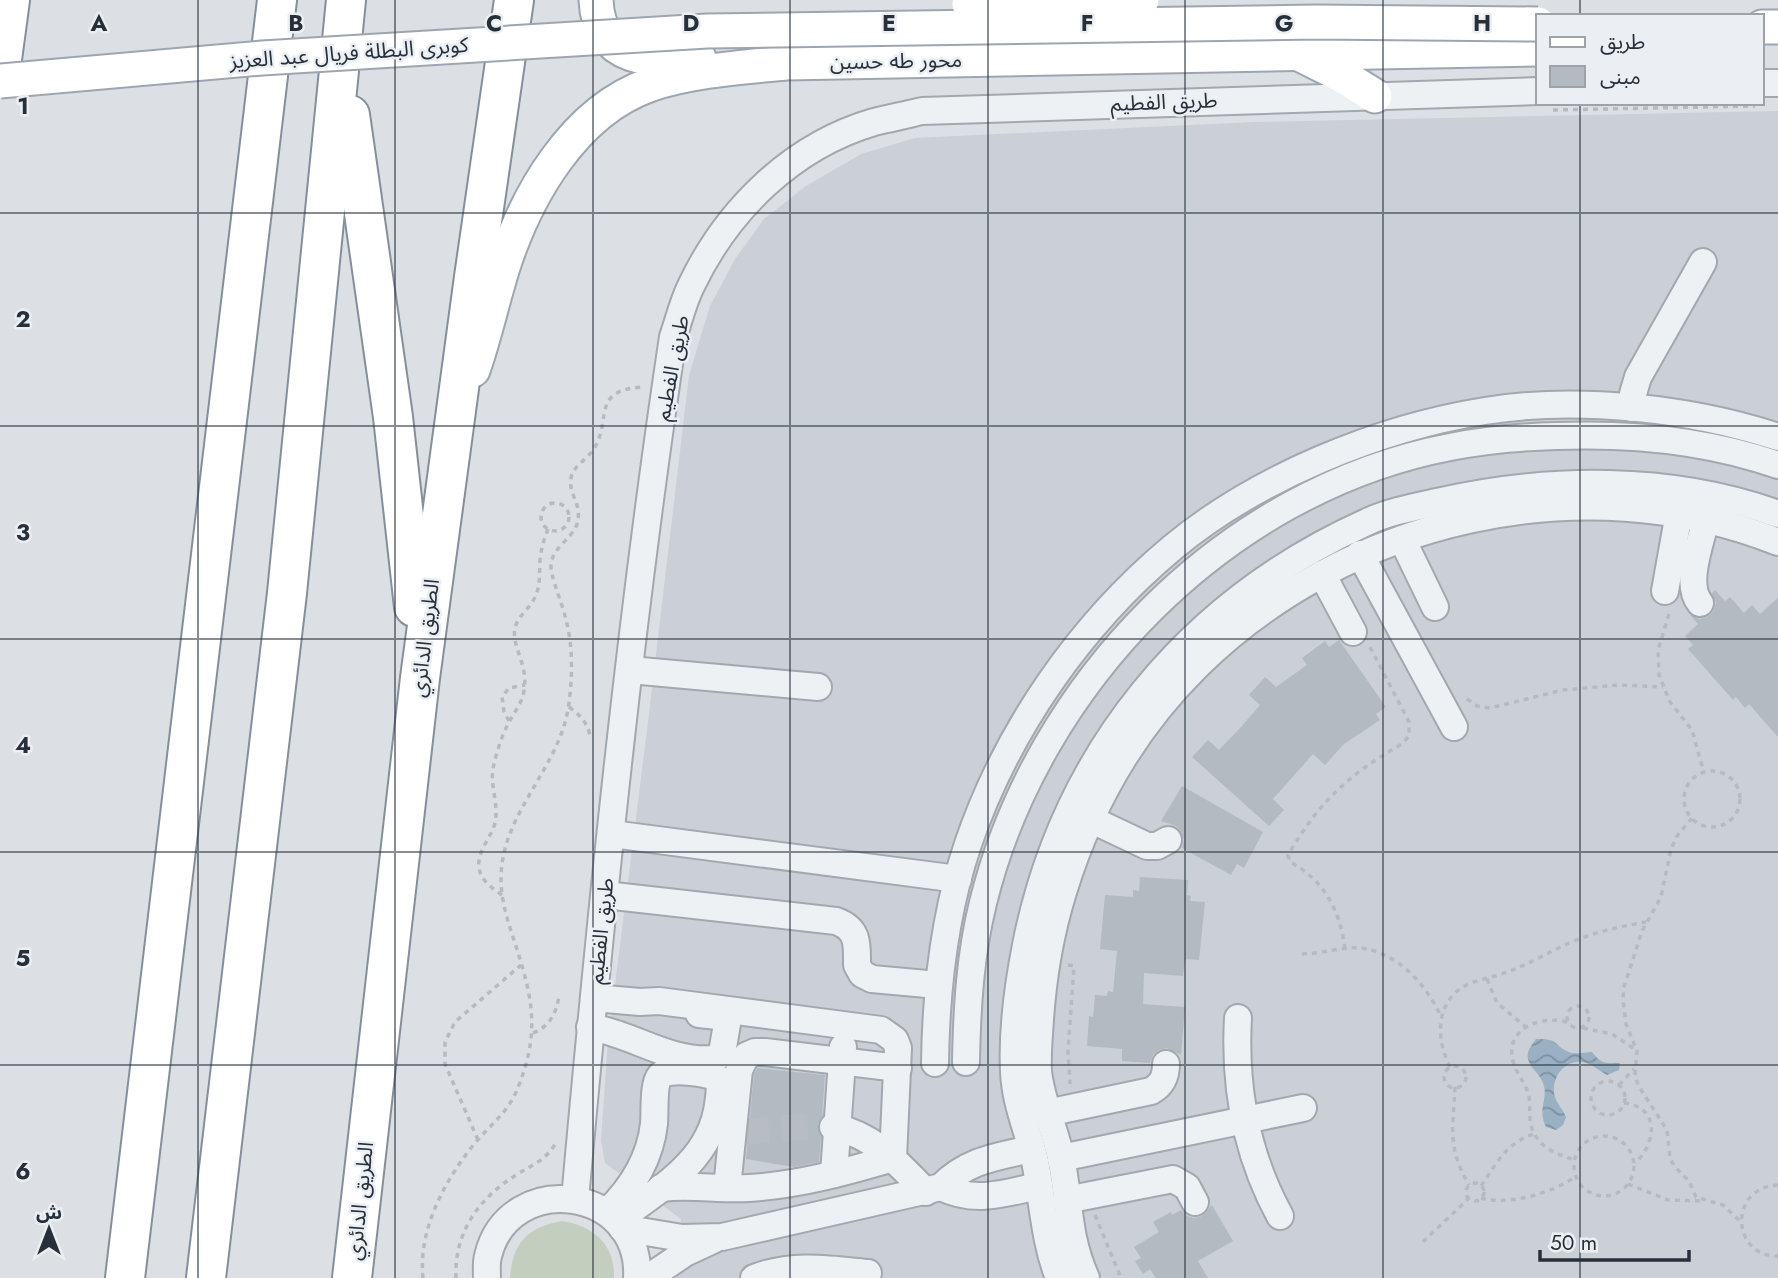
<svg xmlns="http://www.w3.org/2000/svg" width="1778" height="1278" font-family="Jost,'Noto Sans Arabic',sans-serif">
<defs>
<pattern id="water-waves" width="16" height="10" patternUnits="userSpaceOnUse" patternTransform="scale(1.75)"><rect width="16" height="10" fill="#9ab1c3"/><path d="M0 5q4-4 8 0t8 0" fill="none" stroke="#7e909f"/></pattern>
</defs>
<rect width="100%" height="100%" fill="#dce0e5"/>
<path fill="#cad0d6" d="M 1778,111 L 1778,1278 L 677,1278 L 681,1219 L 605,1163 L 601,1141 L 608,1041 L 649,714 L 689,375 L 710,306 L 735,259 L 764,219 L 806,186 L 861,154 L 915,138 L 1253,122 Z"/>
<path fill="#c3cebe" d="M 562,1221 C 593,1226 615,1244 614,1278 L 510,1278 C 512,1243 528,1227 562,1221 Z"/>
<path fill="url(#water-waves)" d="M 1536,1039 C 1561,1039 1552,1045 1569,1052 C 1576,1055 1585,1052 1592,1052 C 1602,1065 1606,1063 1620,1063 L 1619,1070 L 1607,1075 C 1599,1071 1592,1063 1582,1062 C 1563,1060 1550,1080 1555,1097 C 1557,1104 1563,1109 1566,1117 L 1563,1125 L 1556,1130 L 1546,1127 C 1537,1108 1549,1098 1543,1083 C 1540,1074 1530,1068 1528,1059 C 1526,1051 1532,1045 1536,1039 Z"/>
<g fill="#b4bac1">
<path d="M 1715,590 L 1725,601 L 1730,597 L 1744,613 L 1752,605 L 1760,614 L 1778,598 L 1778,737 L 1749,704 L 1745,708 L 1736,697 L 1733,700 L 1688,649 L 1693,645 L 1685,636 L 1698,624 L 1690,615 L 1700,619 L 1707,617 L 1713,612 L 1716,603 L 1712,593 Z"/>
<path d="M 1339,640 L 1386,707 L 1376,714 L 1380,720 L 1344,744 L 1325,765 L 1313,754 L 1273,799 L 1284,810 L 1269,826 L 1192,757 L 1208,740 L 1219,750 L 1241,727 L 1260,705 L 1249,695 L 1265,677 L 1276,687 L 1307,665 L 1302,658 L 1325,641 L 1329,647 Z"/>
<path d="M 1182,786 L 1263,832 L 1244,868 L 1237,864 L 1231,875 L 1182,848 L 1184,840 L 1181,832 L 1176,826 L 1161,821 Z"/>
<path d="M 1140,877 L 1188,880 L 1187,895 L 1191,896 L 1190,901 L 1205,902 L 1199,960 L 1185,959 L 1183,976 L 1144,973 L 1143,1004 L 1185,1007 L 1181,1055 L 1167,1048 L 1159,1050 L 1153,1055 L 1150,1063 L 1122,1061 L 1122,1049 L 1087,1046 L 1089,1016 L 1093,1017 L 1095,995 L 1107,996 L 1108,991 L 1113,992 L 1117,951 L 1100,949 L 1105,895 L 1133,897 L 1133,890 L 1139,891 Z"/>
<path d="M 758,1068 L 825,1075 L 822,1116 L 818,1124 L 821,1137 L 819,1162 L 794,1167 L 746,1159 L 754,1074 Z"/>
<path d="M 1212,1205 L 1233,1241 L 1198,1261 L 1208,1278 L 1156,1278 L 1150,1269 L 1143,1274 L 1135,1261 L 1141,1258 L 1134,1247 L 1159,1232 L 1153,1222 L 1171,1212 L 1172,1215 L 1181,1210 L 1187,1216 L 1194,1218 L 1202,1216 Z"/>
</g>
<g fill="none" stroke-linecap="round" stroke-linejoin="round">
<path stroke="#b8bdc3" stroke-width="26" stroke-dasharray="26 13" stroke-linecap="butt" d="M 743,1132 L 787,1128 L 833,1127"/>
<g stroke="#a2a8ae" stroke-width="30">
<g id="minor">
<path d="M 1762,83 L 1778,83"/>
<path d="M 1632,408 L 1633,394 L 1638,377 L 1703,262"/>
<path d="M 1402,539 L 1435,607"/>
<path d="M 1360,554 L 1454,727"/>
<path d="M 1322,574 L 1353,632"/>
<path d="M 1665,591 L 1679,513"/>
<path d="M 1700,603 C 1684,584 1701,542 1706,519"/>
<path d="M 630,670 L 818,687"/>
<path d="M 1090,819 L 1147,846 L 1157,846 L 1168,840"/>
<path d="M 612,834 L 958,879"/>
<path d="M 605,895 L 836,921 C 859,929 857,945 857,965 L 862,974 L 872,979 L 938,985"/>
<path d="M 594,998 L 640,1002 L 659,1001 L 881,1030 L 895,1040 L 898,1048 L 893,1158 C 845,1172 799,1185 749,1188 C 719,1190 691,1184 661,1188"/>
<path d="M 1238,1018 C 1234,1089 1246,1154 1280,1216"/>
<path d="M 590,1027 C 633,1034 669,1063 714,1059 L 722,1053 L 727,1024 L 718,1016 L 699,1014"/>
<path d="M 966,1062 C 967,1008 970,955 983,903 C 1037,683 1225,490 1450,447 C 1485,440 1521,437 1556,436 C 1632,433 1706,440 1778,465"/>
<path d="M 935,1063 C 936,988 944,915 968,844 C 1007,730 1080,625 1172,548 C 1256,478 1378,428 1485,411 C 1577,396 1690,408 1778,437"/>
<path d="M 1047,1113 L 1151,1091 C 1162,1085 1166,1077 1166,1064"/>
<path d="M 833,1127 C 873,1134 899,1164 926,1192"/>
<path d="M 1061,1158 L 1303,1108"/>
<path d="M 834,1174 L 843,1047"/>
<path d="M 941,1187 C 976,1204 1003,1193 1039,1186"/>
<path d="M 727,1188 L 739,1070 L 746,1056 L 755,1052 L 765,1052 L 898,1068"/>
<path d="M 575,1199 C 601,911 630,623 673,337 C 679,320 683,302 691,286 C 727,210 792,146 874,122 C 890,118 906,115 922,111 L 1538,91"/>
<path d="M 1066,1200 L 1173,1179 L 1187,1187 L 1195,1202"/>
<path d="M 607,1212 C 632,1188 650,1159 654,1124 C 655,1112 653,1084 660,1076 C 668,1067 707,1073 717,1078 C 722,1086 719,1095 718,1105 C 710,1162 659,1189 617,1221"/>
<path d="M 622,1228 L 682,1238 L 722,1237 L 941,1187 C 967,1160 996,1157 1031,1149"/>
<path d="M 487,1278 C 487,1271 486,1263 488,1256 C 509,1169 642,1186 637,1278"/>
<path d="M 648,1278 L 685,1253 L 713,1240"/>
<path d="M 754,1278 C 792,1263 829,1269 868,1273"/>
<path d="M 1059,1278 C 1044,1240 1043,1201 1035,1161 C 1028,1130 1015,1103 1014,1071 C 1012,1029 1018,986 1026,945 C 1064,753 1189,602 1367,522 C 1388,512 1414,507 1437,502 C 1547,477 1671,475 1778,514"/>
<path d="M 1086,1278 C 1067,1236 1070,1201 1061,1158 C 1055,1129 1041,1101 1038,1071 C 1037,1054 1039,1036 1040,1019 C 1043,976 1050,934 1063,892 C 1089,807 1133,729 1197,666 C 1346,519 1582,464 1778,542"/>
</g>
</g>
<g stroke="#9da6b0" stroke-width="37">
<g id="major">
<path d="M 596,0 C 599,63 652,61 699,58"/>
<path d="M 1762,27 L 1778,27"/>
<path d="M 1303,56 L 1343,76 L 1375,96"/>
<path d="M 473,370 C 485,336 492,302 503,267 C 526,196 573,112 649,85 C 688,71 744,67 786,63 L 1538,49"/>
</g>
</g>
<g stroke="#858f9a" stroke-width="42">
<g id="highway">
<path d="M 0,74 L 10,0"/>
<path d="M 350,115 L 393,417 L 414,607"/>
<path d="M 125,1278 L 277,0"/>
<path d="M 206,1278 L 287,593 L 346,0"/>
<path d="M 352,1278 L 420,678 L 474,277 L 514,0"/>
</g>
</g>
<g stroke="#b6bbc0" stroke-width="3.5" stroke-dasharray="5 5" stroke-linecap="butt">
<path d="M 1553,110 L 1755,106"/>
<circle cx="555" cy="517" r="14"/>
<path d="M 1669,614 L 1658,650 L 1659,675 L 1670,702 L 1692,730 L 1704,773"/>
<path d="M 1467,699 L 1477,706 L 1490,708 L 1563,690 L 1619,685 L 1663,687"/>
<path d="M 569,707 C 580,715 586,721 590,735"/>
<path d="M 509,721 L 504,712 L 502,697 L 509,688 L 525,685"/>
<circle cx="1712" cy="799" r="28"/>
<path d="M 1692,818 L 1677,836 L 1671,849 L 1661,897 L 1642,931 L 1624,987 L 1623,1000 L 1626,1024 L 1637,1051 L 1635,1075 L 1638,1085 L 1667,1130 L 1670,1158 L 1674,1166 L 1689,1181 L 1696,1197 L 1723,1205 L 1741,1222"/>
<path d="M 502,895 C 492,888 480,880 479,867 C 477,851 491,838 495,823 C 499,804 490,787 493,769 C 495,757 502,735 508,724 C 514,712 522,704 524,690 C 529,666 511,646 515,628 C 518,615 530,609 535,597 C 541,585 539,573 540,560 C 541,549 544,539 548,529"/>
<path d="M 1345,949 C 1340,910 1324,880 1290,862 L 1288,855 C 1319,802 1349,774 1402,744 L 1409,736 L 1409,722 L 1369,645"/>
<path d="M 1302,954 C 1321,954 1344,946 1361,948 C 1399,953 1425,984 1441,1016"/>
<path d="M 1068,965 L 1074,966 L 1068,1051 L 1070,1084"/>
<path d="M 1487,979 L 1497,1003 L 1526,1027"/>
<circle cx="1578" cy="1017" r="11"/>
<path d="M 1567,1022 C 1542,1015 1504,1028 1513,1061 C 1516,1074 1526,1083 1529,1096 C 1531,1111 1527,1125 1537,1138 C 1546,1151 1561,1155 1574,1160"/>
<path d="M 1583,1028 L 1612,1034 L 1636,1050"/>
<path d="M 533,1033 C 550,1026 556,1014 559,996"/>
<circle cx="1455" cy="1077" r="11"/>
<path d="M 1450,1067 C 1439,1045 1435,1017 1452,996 C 1467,979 1491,979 1510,971 C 1534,962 1555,948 1579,939 C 1600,931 1623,926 1646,922"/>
<circle cx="1608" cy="1098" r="17"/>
<path d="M 1619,1085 L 1634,1069"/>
<path d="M 1455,1087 C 1453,1130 1447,1147 1469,1185"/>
<path d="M 1624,1103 C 1661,1107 1656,1144 1635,1163"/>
<circle cx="1604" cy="1166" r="30"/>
<path d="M 478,1140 L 445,1064 L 445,1042 L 455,1022 L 521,965"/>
<circle cx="1475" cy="1192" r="9"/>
<path d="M 1628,1184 L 1668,1200 L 1700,1201"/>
<path d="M 1778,1185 C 1728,1187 1731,1257 1778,1256"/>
<path d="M 1481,1186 C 1497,1163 1506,1143 1534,1134"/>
<path d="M 1481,1198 C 1508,1206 1552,1193 1575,1177"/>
<path d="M 1095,1215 L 1121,1278"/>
<path d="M 1423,1242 L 1469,1198"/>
<path d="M 423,1278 C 418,1229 445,1180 475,1143 C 493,1122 509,1112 519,1085 C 536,1041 535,1010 522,966 C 514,937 501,909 501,879 C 501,812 561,768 569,703 C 573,671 573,640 563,609 C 559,595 553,583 551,568 C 550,548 571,541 577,524 C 583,504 568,495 571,478 C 573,465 590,458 596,445 C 611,416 592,391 642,387"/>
<path d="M 456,1278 C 454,1233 478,1199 516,1175 C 532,1165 547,1160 557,1141"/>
</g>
<use href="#minor" stroke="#eef1f4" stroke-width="26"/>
<use href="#major" stroke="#fff" stroke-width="33"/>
<use href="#highway" stroke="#fff" stroke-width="38"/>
<g stroke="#9da6b0" stroke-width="37" stroke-linecap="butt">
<g id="major-bridge">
<path d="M 969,4 L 1142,0"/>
<path d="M 0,81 L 262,58 L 707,31 L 1315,22 L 1538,24"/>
</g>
</g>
<use href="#major-bridge" stroke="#fff" stroke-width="33"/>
</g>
<path fill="none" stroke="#27303a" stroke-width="2" stroke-opacity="0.55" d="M 198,0 L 198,1278M 395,0 L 395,1278M 593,0 L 593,1278M 790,0 L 790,1278M 988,0 L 988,1278M 1185,0 L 1185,1278M 1383,0 L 1383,1278M 1580,0 L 1580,16M 1580,103 L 1580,1278M 0,213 L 1778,213M 0,426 L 1778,426M 0,639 L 1778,639M 0,852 L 1778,852M 0,1065 L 1778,1065"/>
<g text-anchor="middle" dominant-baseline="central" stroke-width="5" stroke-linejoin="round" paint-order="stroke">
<g font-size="21" fill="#27303a" stroke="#ebeff3">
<text transform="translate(349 53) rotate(-4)">كوبرى البطلة فريال عبد العزيز</text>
<text transform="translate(896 61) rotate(-1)">محور طه حسين</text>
<text transform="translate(1164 102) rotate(-2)">طريق الفطيم</text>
<text transform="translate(672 368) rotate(-79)">طريق الفطيم</text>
<text transform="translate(425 638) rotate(-83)">الطريق الدائري</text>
<text transform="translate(601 931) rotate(-84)">طريق الفطيم</text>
<text transform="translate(360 1201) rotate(-84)">الطريق الدائري</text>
</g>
</g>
<g font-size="23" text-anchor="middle" font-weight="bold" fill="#27303a" stroke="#ebeff3" stroke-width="5" stroke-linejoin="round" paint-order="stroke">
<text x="99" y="31">A</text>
<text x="296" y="31">B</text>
<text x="494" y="31">C</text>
<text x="691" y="31">D</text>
<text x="889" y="31">E</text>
<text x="1087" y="31">F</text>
<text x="1284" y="31">G</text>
<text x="1482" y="31">H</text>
<text x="23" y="114">1</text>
<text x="23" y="327">2</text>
<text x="23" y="540">3</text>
<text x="23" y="753">4</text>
<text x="23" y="966">5</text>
<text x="23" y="1179">6</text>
</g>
<rect x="1536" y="14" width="228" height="91" fill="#ebeff3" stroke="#9da3a9" stroke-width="2"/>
<rect x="1550" y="37" width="35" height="10" fill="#ffffff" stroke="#9da3a9" stroke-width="2"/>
<text x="1600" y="49" font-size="21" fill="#27303a">طريق</text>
<rect x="1550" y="66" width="35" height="21" fill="#b4bac1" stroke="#9da3a9" stroke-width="2"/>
<text x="1600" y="84" font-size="21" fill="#27303a">مبنى</text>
<g transform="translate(49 1229)" stroke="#ebeff3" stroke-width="5" paint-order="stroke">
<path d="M0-5L12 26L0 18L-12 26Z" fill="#27303a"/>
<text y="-10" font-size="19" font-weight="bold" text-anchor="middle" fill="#27303a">ش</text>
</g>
<path d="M1540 1250v10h149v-10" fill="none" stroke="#27303a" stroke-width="3.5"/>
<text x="1550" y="1250" font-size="21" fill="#27303a" stroke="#ebeff3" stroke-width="5" paint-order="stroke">50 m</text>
</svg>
